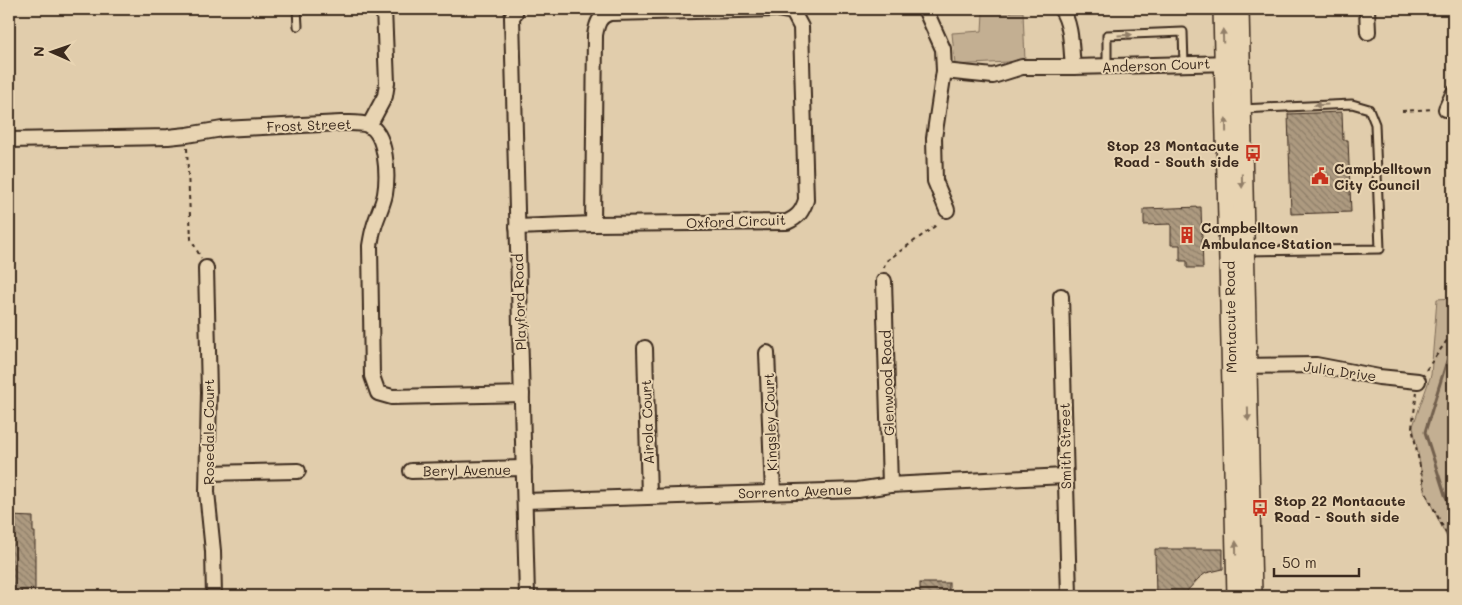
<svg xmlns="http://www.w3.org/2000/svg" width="1462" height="605" font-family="Mali,sans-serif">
<defs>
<pattern id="building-back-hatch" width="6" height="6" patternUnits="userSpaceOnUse" patternTransform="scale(1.25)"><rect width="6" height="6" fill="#ad9a80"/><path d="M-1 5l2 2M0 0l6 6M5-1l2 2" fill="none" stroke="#8e7e68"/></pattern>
</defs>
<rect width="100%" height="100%" fill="#e1cdac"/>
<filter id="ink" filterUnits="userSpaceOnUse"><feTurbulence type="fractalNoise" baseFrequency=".02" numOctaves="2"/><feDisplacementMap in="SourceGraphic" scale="10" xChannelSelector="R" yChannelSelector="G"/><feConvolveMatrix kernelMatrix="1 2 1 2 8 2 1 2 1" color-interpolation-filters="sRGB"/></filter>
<g filter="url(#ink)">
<g fill="#c3af92" stroke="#7f6c58">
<path d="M 1023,12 L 1025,61 L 955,65 L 952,33 L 982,31 L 983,13 Z"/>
<path d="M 1453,298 L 1453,435 L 1449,436 L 1452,478 L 1453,480 L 1453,550 L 1425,492 L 1413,426 L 1431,375 L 1437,299 Z"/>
</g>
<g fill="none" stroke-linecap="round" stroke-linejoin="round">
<path stroke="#73614e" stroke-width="3" d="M 1453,347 L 1450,351 L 1425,432 L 1445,495 L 1453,510"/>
</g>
<g fill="url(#building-back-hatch)" stroke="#3b2a1e">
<path d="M 1342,112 L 1343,140 L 1348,140 L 1351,212 L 1291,214 L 1288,114 Z"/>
<path d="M 1201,207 L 1203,268 L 1187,268 L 1187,261 L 1180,261 L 1180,245 L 1171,245 L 1171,224 L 1144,225 L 1144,209 Z"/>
<path d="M 9,516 L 33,517 L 33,532 L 35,532 L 35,590 L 21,590 L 22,596 L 9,596 Z"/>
<path d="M 1155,549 L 1223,549 L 1223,569 L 1206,573 L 1199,578 L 1186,592 L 1184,596 L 1156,596 Z"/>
<rect x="920" y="583" width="29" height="13"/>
</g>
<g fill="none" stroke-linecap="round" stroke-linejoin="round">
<g stroke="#3b2a1e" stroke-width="11">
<g id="service">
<path d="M 297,9 L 298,26"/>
<path d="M 1107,66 L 1107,35 L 1183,32 L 1184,64"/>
<path d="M 1241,109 L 1352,104 L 1369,109 L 1375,124 L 1380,249 L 1246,251"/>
</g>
</g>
<g stroke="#3b2a1e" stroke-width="18">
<g id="minor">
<path d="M 514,9 L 515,13 L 512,17 L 527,596"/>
<path d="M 925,9 L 943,49 L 944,71 L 934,138 L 935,181 L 947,210"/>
<path d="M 1061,9 C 1072,24 1071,49 1073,67"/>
<path d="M 1367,9 L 1368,32"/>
<path d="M 944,71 L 993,76 L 1022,67 L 1073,67 L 1232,63"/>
<path d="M 1446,109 L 1453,94"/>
<path d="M 369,126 L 385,96 L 387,83 L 384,9"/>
<path d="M 9,140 L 168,137 L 187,135 L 222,129 L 341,123 C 350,123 360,122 368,125 C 387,133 388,176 385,194 C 383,205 377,216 374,227 C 372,233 371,240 370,246 L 372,376 L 378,393 L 392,397 L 522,394"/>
<path d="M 593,224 L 595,35 C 597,24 599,16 610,13 L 776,9"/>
<path d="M 517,227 L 593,224 L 787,222 C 798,217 802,212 806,200 L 801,27 L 793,12 L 777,9"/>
<path d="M 206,268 L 209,392 L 207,492 L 213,551 L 214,596"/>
<path d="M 884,281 L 890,485"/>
<path d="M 1061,296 L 1069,596"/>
<path d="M 645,348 L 649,496"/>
<path d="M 767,353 L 773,492"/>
<path d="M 1238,366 L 1316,365 L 1379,377 L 1418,381"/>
<path d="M 411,471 L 524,468"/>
<path d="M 208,473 L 298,471"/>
<path d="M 525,501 L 858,490 L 890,485 L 1065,476"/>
</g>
</g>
<g stroke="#3b2a1e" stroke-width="22">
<g id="secondary">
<path d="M 1223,9 L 1237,596"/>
<path d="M 1239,9 L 1252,596"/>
</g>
</g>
<g stroke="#3b2a1e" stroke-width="2" stroke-dasharray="4 4" stroke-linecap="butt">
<path d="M 1402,111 L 1434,109"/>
<path d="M 187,148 L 191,239 L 201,258"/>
<path d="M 884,268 L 885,262 L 938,224"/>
<path d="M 1426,370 L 1453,332"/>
<path d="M 1417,392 L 1412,427 L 1425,491 L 1453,547"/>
</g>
<use href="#service" stroke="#e8d4b2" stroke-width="7"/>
<use href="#minor" stroke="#e8d4b2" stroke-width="14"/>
<use href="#secondary" stroke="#e8d4b2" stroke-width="19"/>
</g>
<defs><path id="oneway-solid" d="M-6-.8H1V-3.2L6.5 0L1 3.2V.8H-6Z" transform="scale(1.25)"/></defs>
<g fill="#927f68">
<use href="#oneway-solid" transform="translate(1125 35) rotate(-3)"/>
<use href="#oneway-solid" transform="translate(1223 36) rotate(-92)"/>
<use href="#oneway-solid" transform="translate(1321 105) rotate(177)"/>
<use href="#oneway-solid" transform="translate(1226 125) rotate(-91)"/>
<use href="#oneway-solid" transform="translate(1242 181) rotate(89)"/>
<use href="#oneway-solid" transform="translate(1248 414) rotate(89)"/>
<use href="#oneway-solid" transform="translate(1236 548) rotate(-91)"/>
</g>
</g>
<defs>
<g id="bus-bare" transform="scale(1.35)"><path d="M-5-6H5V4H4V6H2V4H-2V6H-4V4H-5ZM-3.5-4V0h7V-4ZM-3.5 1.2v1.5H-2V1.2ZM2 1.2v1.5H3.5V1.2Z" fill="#c8321e" stroke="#e8d4b2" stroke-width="2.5" paint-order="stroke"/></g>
<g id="civic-bare" transform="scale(1.35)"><path d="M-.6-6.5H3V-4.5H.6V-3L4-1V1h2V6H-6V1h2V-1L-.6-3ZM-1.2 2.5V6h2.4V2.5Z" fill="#c8321e" stroke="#e8d4b2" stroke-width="2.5" paint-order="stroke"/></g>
<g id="building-bare" transform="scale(1.35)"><path d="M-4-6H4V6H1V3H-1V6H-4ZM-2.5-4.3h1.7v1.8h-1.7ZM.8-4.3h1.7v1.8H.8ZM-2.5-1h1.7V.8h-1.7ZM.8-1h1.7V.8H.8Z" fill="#c8321e" stroke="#e8d4b2" stroke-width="2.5" paint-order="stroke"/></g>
</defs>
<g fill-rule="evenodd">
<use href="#bus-bare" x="1253" y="153"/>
<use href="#civic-bare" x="1320" y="176"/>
<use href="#building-bare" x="1187" y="235"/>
<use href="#bus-bare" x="1260" y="508"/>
</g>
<g text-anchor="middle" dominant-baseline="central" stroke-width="4" stroke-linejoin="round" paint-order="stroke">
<g font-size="14" fill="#3b2a1e" stroke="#e8d4b2">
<text transform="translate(1156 65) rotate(-2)">Anderson Court</text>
<text transform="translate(309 125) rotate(-2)">Frost Street</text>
<text transform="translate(736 221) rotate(-2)">Oxford Circuit</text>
<text transform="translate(519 302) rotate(-92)">Playford Road</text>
<text transform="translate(1230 317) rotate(-91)">Montacute Road</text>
<text transform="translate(1340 371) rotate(8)">Julia Drive</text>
<text transform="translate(887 383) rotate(-92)">Glenwood Road</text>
<text transform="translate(647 422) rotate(-92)">Airola Court</text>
<text transform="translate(770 422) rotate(-92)">Kingsley Court</text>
<text transform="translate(208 432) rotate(-90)">Rosedale Court</text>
<text transform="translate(1065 446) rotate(-91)">Smith Street</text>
<text transform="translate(467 470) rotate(-1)">Beryl Avenue</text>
<text transform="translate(795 491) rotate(-2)">Sorrento Avenue</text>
</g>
<g font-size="14" font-weight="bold" fill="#3b2a1e" stroke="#e8d4b2" text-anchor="start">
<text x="1239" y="145" text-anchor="end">Stop 23 Montacute<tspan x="1239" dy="16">Road - South side</tspan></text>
<text x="1334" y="168">Campbelltown<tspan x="1334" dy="16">City Council</tspan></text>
<text x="1201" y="227">Campbelltown<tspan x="1201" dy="16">Ambulance Station</tspan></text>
<text x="1274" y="500">Stop 22 Montacute<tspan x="1274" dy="16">Road - South side</tspan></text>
</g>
</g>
<rect width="1462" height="605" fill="none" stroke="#e8d4b2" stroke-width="30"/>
<rect x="15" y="15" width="1432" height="575" fill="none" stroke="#3b2a1e" stroke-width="2" filter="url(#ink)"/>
<g transform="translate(52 52) rotate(272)" stroke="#e8d4b2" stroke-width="4" paint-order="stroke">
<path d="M0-4L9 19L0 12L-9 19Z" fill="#3b2a1e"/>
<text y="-8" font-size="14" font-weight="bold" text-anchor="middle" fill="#3b2a1e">N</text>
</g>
<path d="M1274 568v8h85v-8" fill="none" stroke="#3b2a1e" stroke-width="2.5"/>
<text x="1282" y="568" font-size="15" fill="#3b2a1e" stroke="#e8d4b2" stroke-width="4" paint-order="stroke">50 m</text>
</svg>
